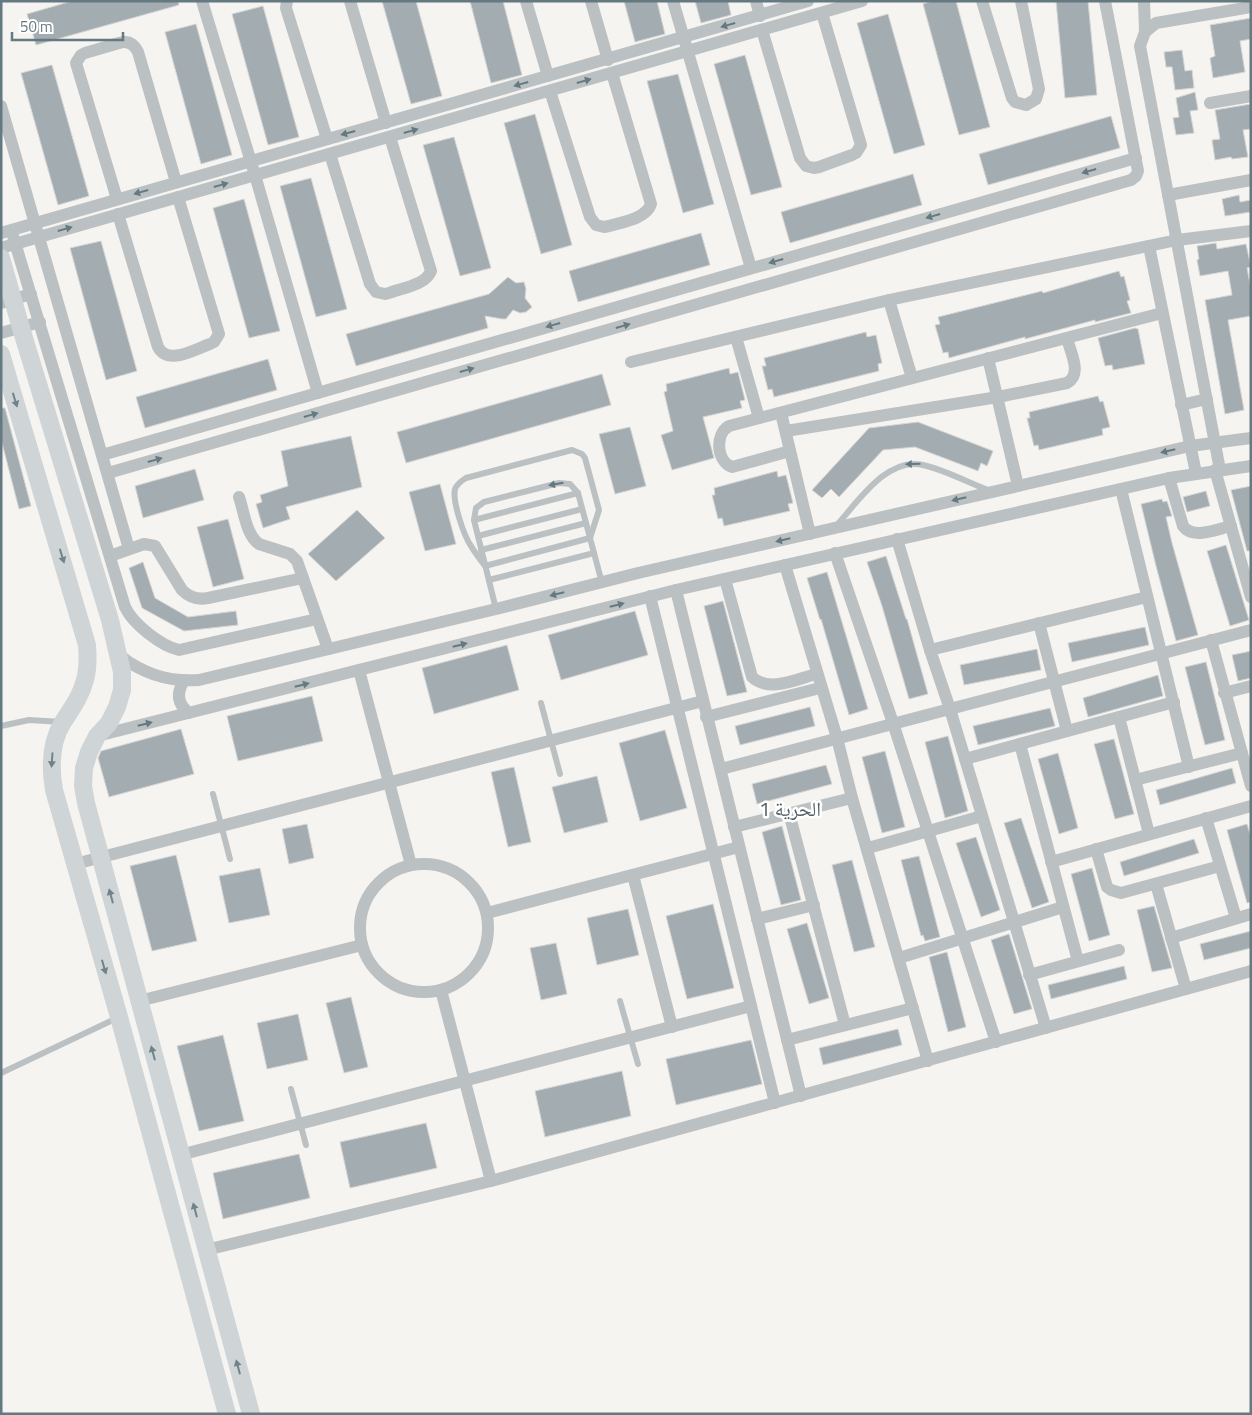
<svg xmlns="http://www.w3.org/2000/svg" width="1252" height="1415" font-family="'Titillium Web','Noto Naskh Arabic',sans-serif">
<rect width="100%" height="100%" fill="#f5f4f1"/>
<g fill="#a3adb1" stroke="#d6d6d4">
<path d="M 72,1 L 178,1 L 179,5 L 36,45 L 27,14 Z"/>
<path d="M 382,1 L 416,1 L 442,96 L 411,104 Z"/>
<path d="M 470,1 L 503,1 L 522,75 L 491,83 Z"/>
<path d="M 624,1 L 657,1 L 665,34 L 635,42 Z"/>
<path d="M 695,1 L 728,1 L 731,15 L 701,23 Z"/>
<path d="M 932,1 L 956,1 L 990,127 L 959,135 L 923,4 Z"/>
<path d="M 1056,1 L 1088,1 L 1097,95 L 1065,98 Z"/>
<path d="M 263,6 L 299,137 L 268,145 L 232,14 Z"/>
<path d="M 888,14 L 925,145 L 894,154 L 857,23 Z"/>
<path d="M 1251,18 L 1251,39 L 1240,41 L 1245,72 L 1213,78 L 1210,58 L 1215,56 L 1210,25 Z"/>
<path d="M 196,24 L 232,155 L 201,164 L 165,32 Z"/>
<path d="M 1182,50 L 1185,71 L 1192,70 L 1194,88 L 1175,90 L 1172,67 L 1166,67 L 1164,52 Z"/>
<path d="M 745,55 L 782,187 L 751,195 L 714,64 Z"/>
<path d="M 52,65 L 89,196 L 58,205 L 21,73 Z"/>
<path d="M 678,74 L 714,204 L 683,213 L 647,81 Z"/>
<path d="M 1195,92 L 1198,110 L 1190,111 L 1194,133 L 1176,135 L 1173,118 L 1179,117 L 1176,98 Z"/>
<path d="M 1251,104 L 1251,129 L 1243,130 L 1248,157 L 1232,159 L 1231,157 L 1215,160 L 1212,140 L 1220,139 L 1215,110 Z"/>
<path d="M 535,114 L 572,245 L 541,254 L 504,123 Z"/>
<path d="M 1111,116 L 1120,148 L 988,185 L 979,154 Z"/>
<path d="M 454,137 L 491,268 L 460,276 L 423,145 Z"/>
<path d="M 913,174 L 922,205 L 790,243 L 781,212 Z"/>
<path d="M 311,178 L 347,309 L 316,317 L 280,186 Z"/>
<path d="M 1239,195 L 1240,202 L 1251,200 L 1251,212 L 1225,216 L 1222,199 Z"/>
<path d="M 244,199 L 280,331 L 249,338 L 213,208 Z"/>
<path d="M 701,233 L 710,265 L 578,302 L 569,271 Z"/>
<path d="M 101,241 L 137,371 L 106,380 L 70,248 Z"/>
<path d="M 1216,243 L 1217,249 L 1246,244 L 1251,267 L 1247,268 L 1251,289 L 1251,316 L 1228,320 L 1244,410 L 1225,414 L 1205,300 L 1232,295 L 1228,271 L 1200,276 L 1197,260 L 1199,259 L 1197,246 Z"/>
<path d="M 1119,271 L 1121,277 L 1124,276 L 1130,300 L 1127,301 L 1131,313 L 1095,322 L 1095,320 L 1025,339 L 1025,337 L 949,358 L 948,352 L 943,353 L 935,325 L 940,324 L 938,317 L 1042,291 L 1043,293 Z"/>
<path d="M 508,277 L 516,283 L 524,282 L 526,289 L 525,298 L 532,307 L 526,312 L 520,313 L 513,310 L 506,319 L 502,319 L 485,316 L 488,328 L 356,366 L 346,334 L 489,294 Z"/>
<path d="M 1135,328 L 1138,329 L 1145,364 L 1113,370 L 1112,365 L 1105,366 L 1098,338 Z"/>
<path d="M 866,332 L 867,337 L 876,335 L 882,363 L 878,364 L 879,371 L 774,397 L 772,389 L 768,390 L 762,366 L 766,366 L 764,358 Z"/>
<path d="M 268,359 L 277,390 L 145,428 L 136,397 Z"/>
<path d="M 729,368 L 730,374 L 738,372 L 745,400 L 740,401 L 742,408 L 703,417 L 714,458 L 672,470 L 661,435 L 673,431 L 664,392 L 667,391 L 666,384 Z"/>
<path d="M 602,374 L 611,405 L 406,463 L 397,432 Z"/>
<path d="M 1098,396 L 1100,402 L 1103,401 L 1110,427 L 1102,429 L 1103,435 L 1039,450 L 1038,445 L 1034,446 L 1027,418 L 1030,418 L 1029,412 Z"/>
<path d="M 1,408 L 5,408 L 31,506 L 19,509 L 1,439 Z"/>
<path d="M 918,422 L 993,451 L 987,466 L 981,463 L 978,471 L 915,447 L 883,450 L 839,497 L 831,489 L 822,498 L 812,490 L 869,428 Z"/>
<path d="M 630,427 L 646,486 L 615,494 L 599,434 Z"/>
<path d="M 351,436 L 362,487 L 286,507 L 290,519 L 263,528 L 256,504 L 262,502 L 260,495 L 288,486 L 281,451 Z"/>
<path d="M 195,469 L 204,500 L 143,518 L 135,486 Z"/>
<path d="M 777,471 L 778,477 L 786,475 L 793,503 L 788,504 L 790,511 L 724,526 L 722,518 L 718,519 L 712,495 L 715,495 L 714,488 Z"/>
<path d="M 440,484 L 456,544 L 425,551 L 409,492 Z"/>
<path d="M 1251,486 L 1251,551 L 1247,551 L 1231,490 Z"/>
<path d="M 1206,491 L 1210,506 L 1187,512 L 1183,497 Z"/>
<path d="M 1162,499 L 1163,502 L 1167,501 L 1172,516 L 1166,517 L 1172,543 L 1198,635 L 1176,641 L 1156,566 L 1141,504 Z"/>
<path d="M 357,510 L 385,538 L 336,581 L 308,554 Z"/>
<path d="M 228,519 L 244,579 L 213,587 L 197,527 Z"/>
<path d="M 1226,545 L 1249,620 L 1230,626 L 1207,551 Z"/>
<path d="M 886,556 L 906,619 L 907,619 L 928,694 L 909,699 L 882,606 L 867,562 Z"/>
<path d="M 143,562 L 155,598 L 188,617 L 236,611 L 238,625 L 184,631 L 142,608 L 129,568 Z"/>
<path d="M 827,572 L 868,709 L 849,715 L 821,619 L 820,620 L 807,578 Z"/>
<path d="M 723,601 L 747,692 L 727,696 L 704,606 Z"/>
<path d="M 635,611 L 648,655 L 561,680 L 548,635 Z"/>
<path d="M 1145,627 L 1149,645 L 1072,662 L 1068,643 Z"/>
<path d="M 507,645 L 519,690 L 434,714 L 422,668 Z"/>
<path d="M 1037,649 L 1041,670 L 964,685 L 960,665 Z"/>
<path d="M 1251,651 L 1251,678 L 1238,681 L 1232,655 Z"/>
<path d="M 1206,662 L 1225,740 L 1205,745 L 1185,667 Z"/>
<path d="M 1158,675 L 1163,696 L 1088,717 L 1083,698 Z"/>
<path d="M 312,696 L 323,741 L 238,761 L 227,716 Z"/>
<path d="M 810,707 L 815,726 L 740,745 L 735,726 Z"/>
<path d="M 1050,708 L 1055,726 L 978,745 L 973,726 Z"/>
<path d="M 181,729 L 194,774 L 109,797 L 98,758 L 101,751 Z"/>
<path d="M 665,730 L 687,808 L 640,821 L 619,743 Z"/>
<path d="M 948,736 L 968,811 L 945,818 L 925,742 Z"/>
<path d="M 1114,739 L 1134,814 L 1115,819 L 1094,744 Z"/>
<path d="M 885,751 L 905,827 L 882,833 L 862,757 Z"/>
<path d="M 1058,753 L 1078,828 L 1059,834 L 1038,759 Z"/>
<path d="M 826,765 L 832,784 L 757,804 L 752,784 Z"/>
<path d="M 514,767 L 531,842 L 508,847 L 491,772 Z"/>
<path d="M 1232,768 L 1236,783 L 1160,805 L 1156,790 Z"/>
<path d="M 597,776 L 608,822 L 564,833 L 552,787 Z"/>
<path d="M 1021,818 L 1049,902 L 1032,908 L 1004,823 Z"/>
<path d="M 307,824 L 314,858 L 289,864 L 282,829 Z"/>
<path d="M 1247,824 L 1251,837 L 1251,902 L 1247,903 L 1227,830 Z"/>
<path d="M 782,826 L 801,900 L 781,905 L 762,832 Z"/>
<path d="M 976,837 L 1000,910 L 981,917 L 956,843 Z"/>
<path d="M 1194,839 L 1199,853 L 1124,876 L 1120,862 Z"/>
<path d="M 176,855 L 197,941 L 152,951 L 130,866 Z"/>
<path d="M 919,856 L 940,937 L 925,941 L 923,935 L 921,936 L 901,860 Z"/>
<path d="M 852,860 L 875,947 L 854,952 L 832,865 Z"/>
<path d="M 260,868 L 270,915 L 229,923 L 219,876 Z"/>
<path d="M 1092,868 L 1110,935 L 1089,941 L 1071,874 Z"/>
<path d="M 713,904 L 734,988 L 687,999 L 666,916 Z"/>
<path d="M 1154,906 L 1172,968 L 1152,972 L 1137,910 Z"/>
<path d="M 628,909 L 639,955 L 597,965 L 587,918 Z"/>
<path d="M 807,923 L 829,998 L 809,1004 L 787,929 Z"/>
<path d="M 1251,931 L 1251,948 L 1204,960 L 1200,944 Z"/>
<path d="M 1009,934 L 1032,1009 L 1014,1014 L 991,940 Z"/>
<path d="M 556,943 L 567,994 L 541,1000 L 530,948 Z"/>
<path d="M 947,952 L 966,1027 L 948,1032 L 929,957 Z"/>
<path d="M 1124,966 L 1127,979 L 1051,999 L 1048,985 Z"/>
<path d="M 351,997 L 368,1067 L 344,1073 L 326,1003 Z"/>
<path d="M 298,1014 L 308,1060 L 267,1069 L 257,1023 Z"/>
<path d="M 898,1029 L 902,1045 L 823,1065 L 819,1048 Z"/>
<path d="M 223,1035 L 244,1121 L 199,1131 L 177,1046 Z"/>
<path d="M 751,1040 L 762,1084 L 676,1105 L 666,1059 Z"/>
<path d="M 622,1071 L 631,1116 L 545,1137 L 535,1091 Z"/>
<path d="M 426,1123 L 437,1168 L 350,1188 L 340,1142 Z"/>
<path d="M 299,1154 L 310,1198 L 223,1219 L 213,1173 Z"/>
</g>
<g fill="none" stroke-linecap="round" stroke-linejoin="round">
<g stroke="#bbc1c3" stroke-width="6">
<path d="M 572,450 L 582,454 L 585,458 L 599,510 L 590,538 L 485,566 C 480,559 475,553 471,546 C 464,536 452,501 455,489 C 457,484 461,481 466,478 Z"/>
<path d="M 474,520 L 578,493"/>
<path d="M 836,526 C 857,503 887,456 923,465 C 945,470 967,482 988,490"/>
<path d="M 478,536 L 582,509"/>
<path d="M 481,550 L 586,523"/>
<path d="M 489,580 L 594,553"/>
<path d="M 496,609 L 474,520 L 476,508 L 484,502 L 559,483 L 570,484 L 578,493 L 602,583"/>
<path d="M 541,703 L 560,774"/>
<path d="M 1,726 L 29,720 L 62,722"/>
<path d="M 213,794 L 230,859"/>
<path d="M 620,1001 L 638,1064"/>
<path d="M 1,1073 L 117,1018"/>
<path d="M 291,1089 L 306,1145"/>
</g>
<g stroke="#bbc1c3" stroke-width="12">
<path d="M 202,1 L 255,175 L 318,393"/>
<path d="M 287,1 L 286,8 L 327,139"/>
<path d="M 350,1 L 386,123"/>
<path d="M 526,1 L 548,76"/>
<path d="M 591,1 L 608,60"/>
<path d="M 673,1 L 751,268"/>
<path d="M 756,1 L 760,16"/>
<path d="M 982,1 L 1012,98 L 1015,102 L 1026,105 L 1036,99 L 1039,89 L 1021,1"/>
<path d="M 1144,1 L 1145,32"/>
<path d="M 762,30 L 800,158 L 806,166 L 814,168 L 819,167 L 852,155 L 856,153 L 861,145 L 822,13"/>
<path d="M 550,91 L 590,217 L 596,225 L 604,227 L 609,226 C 622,222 646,219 651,204 L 612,73"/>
<path d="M 1210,103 L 1251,96"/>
<path d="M 1,106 L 129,549"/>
<path d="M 330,154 L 370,284 L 376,292 L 385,294 L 389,293 C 402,288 426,285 431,271 L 390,137"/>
<path d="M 1168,195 L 1251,180"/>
<path d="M 117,199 L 76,63 L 81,55 L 85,53 L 119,43 C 128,40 134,44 138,52 L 176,182"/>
<path d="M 118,214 L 158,347 C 168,366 195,349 210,344 L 214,342 L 219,334 L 178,197"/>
<path d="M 1,233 L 808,1"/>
<path d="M 13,236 L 125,607 C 133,624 161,646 179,650 L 317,619"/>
<path d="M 1149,246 L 1196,473"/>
<path d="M 1,248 L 862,1"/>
<path d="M 889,300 L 912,378"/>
<path d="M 1,303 L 31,294"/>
<path d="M 1,333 L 40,322"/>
<path d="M 736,337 L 759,418"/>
<path d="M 988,358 L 1018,486"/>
<path d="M 631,362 L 889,300 L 1177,240 L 1251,231"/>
<path d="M 1181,405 L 1207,399"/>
<path d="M 781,413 L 810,534"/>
<path d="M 786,431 L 998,397 L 1067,383 C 1083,374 1070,352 1067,338"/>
<path d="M 790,451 L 732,467 C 716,461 715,434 729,426 L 1162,313"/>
<path d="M 102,455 L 1136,158"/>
<path d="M 1215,470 L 1251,597"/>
<path d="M 1220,470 L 1140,46 L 1145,32 L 1156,23 L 1251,7"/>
<path d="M 108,473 L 1131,180 L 1136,176 L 1138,171 L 1105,1"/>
<path d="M 1169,478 L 1183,526 C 1193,540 1217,529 1231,526"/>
<path d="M 1121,489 L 1189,767"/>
<path d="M 239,497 C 244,511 246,535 259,544 L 290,554 L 297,561 L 328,649"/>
<path d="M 897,539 L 930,650 L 950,709 L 1046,1028"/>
<path d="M 835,553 L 893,723 L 996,1042"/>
<path d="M 110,556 L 144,544 L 155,546 L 182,590 C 190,598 198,600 208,598 L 303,578"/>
<path d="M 785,565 L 837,738 L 852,798 L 928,1061"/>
<path d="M 725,579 L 752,677 C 769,693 797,679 816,674"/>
<path d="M 676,590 L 801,1096"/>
<path d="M 650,596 L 775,1103"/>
<path d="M 1039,623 L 1067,731"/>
<path d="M 1211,640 L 1251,786"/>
<path d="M 930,650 L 1147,597"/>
<path d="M 119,655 C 143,674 168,682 199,680 L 496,609 L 638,573 L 1018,486 L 1190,446 L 1251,438"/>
<path d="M 359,670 L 411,865"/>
<path d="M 184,681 C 176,693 177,704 189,713"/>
<path d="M 1224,693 L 1251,686"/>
<path d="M 706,717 L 820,688"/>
<path d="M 1119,717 L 1149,834"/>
<path d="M 97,736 L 676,590 L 1169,478 L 1251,466"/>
<path d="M 1020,744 L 1078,961"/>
<path d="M 965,759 L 1174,702"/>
<path d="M 721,769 L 1251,630"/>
<path d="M 1135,780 L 1242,753"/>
<path d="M 789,813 L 845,1025"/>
<path d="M 1206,818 L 1236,918"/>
<path d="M 734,827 L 852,798"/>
<path d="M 868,848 L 982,816"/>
<path d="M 1096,849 L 1107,887 L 1111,890 L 1121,893 L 1220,866"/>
<path d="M 1051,862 L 1251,806"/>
<path d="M 75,864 L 703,701"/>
<circle cx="424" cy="928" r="64"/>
<path d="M 633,875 L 672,1027"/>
<path d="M 1156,884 L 1186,989"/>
<path d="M 487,913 L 739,847"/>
<path d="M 757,919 L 814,905"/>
<path d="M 1171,938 L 1251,914"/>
<path d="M 899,958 L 1063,907"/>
<path d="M 1029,975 L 1119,950"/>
<path d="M 441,990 L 491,1181"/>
<path d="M 139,1001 L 362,945"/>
<path d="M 787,1040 L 913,1008"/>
<path d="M 180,1155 L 751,1006"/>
<path d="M 206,1250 L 491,1181 L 1251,971"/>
</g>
<g stroke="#cfd5d7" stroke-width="18">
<path d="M 1,258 L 21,328 L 110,620 L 122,672 L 122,690 L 117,707 L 109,723 L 97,736 L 89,752 L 84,768 L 83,786 L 86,803 L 251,1414"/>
<path d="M 1,354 L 87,645 C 88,657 88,669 85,680 C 81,696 72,708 63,722 C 50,743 50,767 54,790 L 119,1017 L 227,1414"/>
</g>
</g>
<defs><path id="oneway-solid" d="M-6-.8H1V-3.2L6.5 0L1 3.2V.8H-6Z" transform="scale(1.25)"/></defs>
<g fill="#657981">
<use href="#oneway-solid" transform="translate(728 25) rotate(164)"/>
<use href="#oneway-solid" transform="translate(584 81) rotate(-16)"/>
<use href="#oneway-solid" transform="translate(521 84) rotate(164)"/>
<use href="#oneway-solid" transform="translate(411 131) rotate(-16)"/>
<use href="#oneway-solid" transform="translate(348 133) rotate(165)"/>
<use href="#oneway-solid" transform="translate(1089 171) rotate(164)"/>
<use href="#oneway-solid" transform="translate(221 185) rotate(-16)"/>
<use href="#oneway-solid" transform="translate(141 192) rotate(164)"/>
<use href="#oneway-solid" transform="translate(933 216) rotate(164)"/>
<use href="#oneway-solid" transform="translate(65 229) rotate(-16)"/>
<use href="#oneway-solid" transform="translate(776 261) rotate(164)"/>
<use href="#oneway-solid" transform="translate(553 325) rotate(164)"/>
<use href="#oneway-solid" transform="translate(623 326) rotate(-16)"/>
<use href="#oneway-solid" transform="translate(467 370) rotate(-16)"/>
<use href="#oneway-solid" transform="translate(311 415) rotate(-16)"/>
<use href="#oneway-solid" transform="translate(1168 451) rotate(167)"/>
<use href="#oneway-solid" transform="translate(155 460) rotate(-16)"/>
<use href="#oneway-solid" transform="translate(913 464) rotate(179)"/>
<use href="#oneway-solid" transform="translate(556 484) rotate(170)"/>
<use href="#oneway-solid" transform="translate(959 499) rotate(167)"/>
<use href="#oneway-solid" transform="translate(783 540) rotate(167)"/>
<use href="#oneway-solid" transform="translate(557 594) rotate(166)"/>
<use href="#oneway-solid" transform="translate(617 605) rotate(-14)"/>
<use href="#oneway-solid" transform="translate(460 645) rotate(-14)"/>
<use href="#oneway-solid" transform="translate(302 685) rotate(-14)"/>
<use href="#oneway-solid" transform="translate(145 724) rotate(-14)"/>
</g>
<g fill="#70828a">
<use href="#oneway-solid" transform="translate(15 400) rotate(73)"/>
<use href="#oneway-solid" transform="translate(62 556) rotate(73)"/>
<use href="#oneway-solid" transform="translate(52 760) rotate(94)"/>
<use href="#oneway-solid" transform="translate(111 896) rotate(-105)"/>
<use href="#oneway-solid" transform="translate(104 967) rotate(74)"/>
<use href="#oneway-solid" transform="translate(153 1053) rotate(-105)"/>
<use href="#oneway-solid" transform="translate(195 1210) rotate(-105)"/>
<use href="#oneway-solid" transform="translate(238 1367) rotate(-105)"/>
</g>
<g text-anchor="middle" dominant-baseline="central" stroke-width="5" stroke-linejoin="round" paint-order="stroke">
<g font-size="20" fill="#536167" stroke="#fff">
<text x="790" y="808">الحرية 1</text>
</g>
</g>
<rect width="1252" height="1415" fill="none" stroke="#657981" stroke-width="5"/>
<path d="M12 32v8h111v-8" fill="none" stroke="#657981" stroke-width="2.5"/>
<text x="20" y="32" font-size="15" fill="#657981" stroke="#ffffff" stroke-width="4" paint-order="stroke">50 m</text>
</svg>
